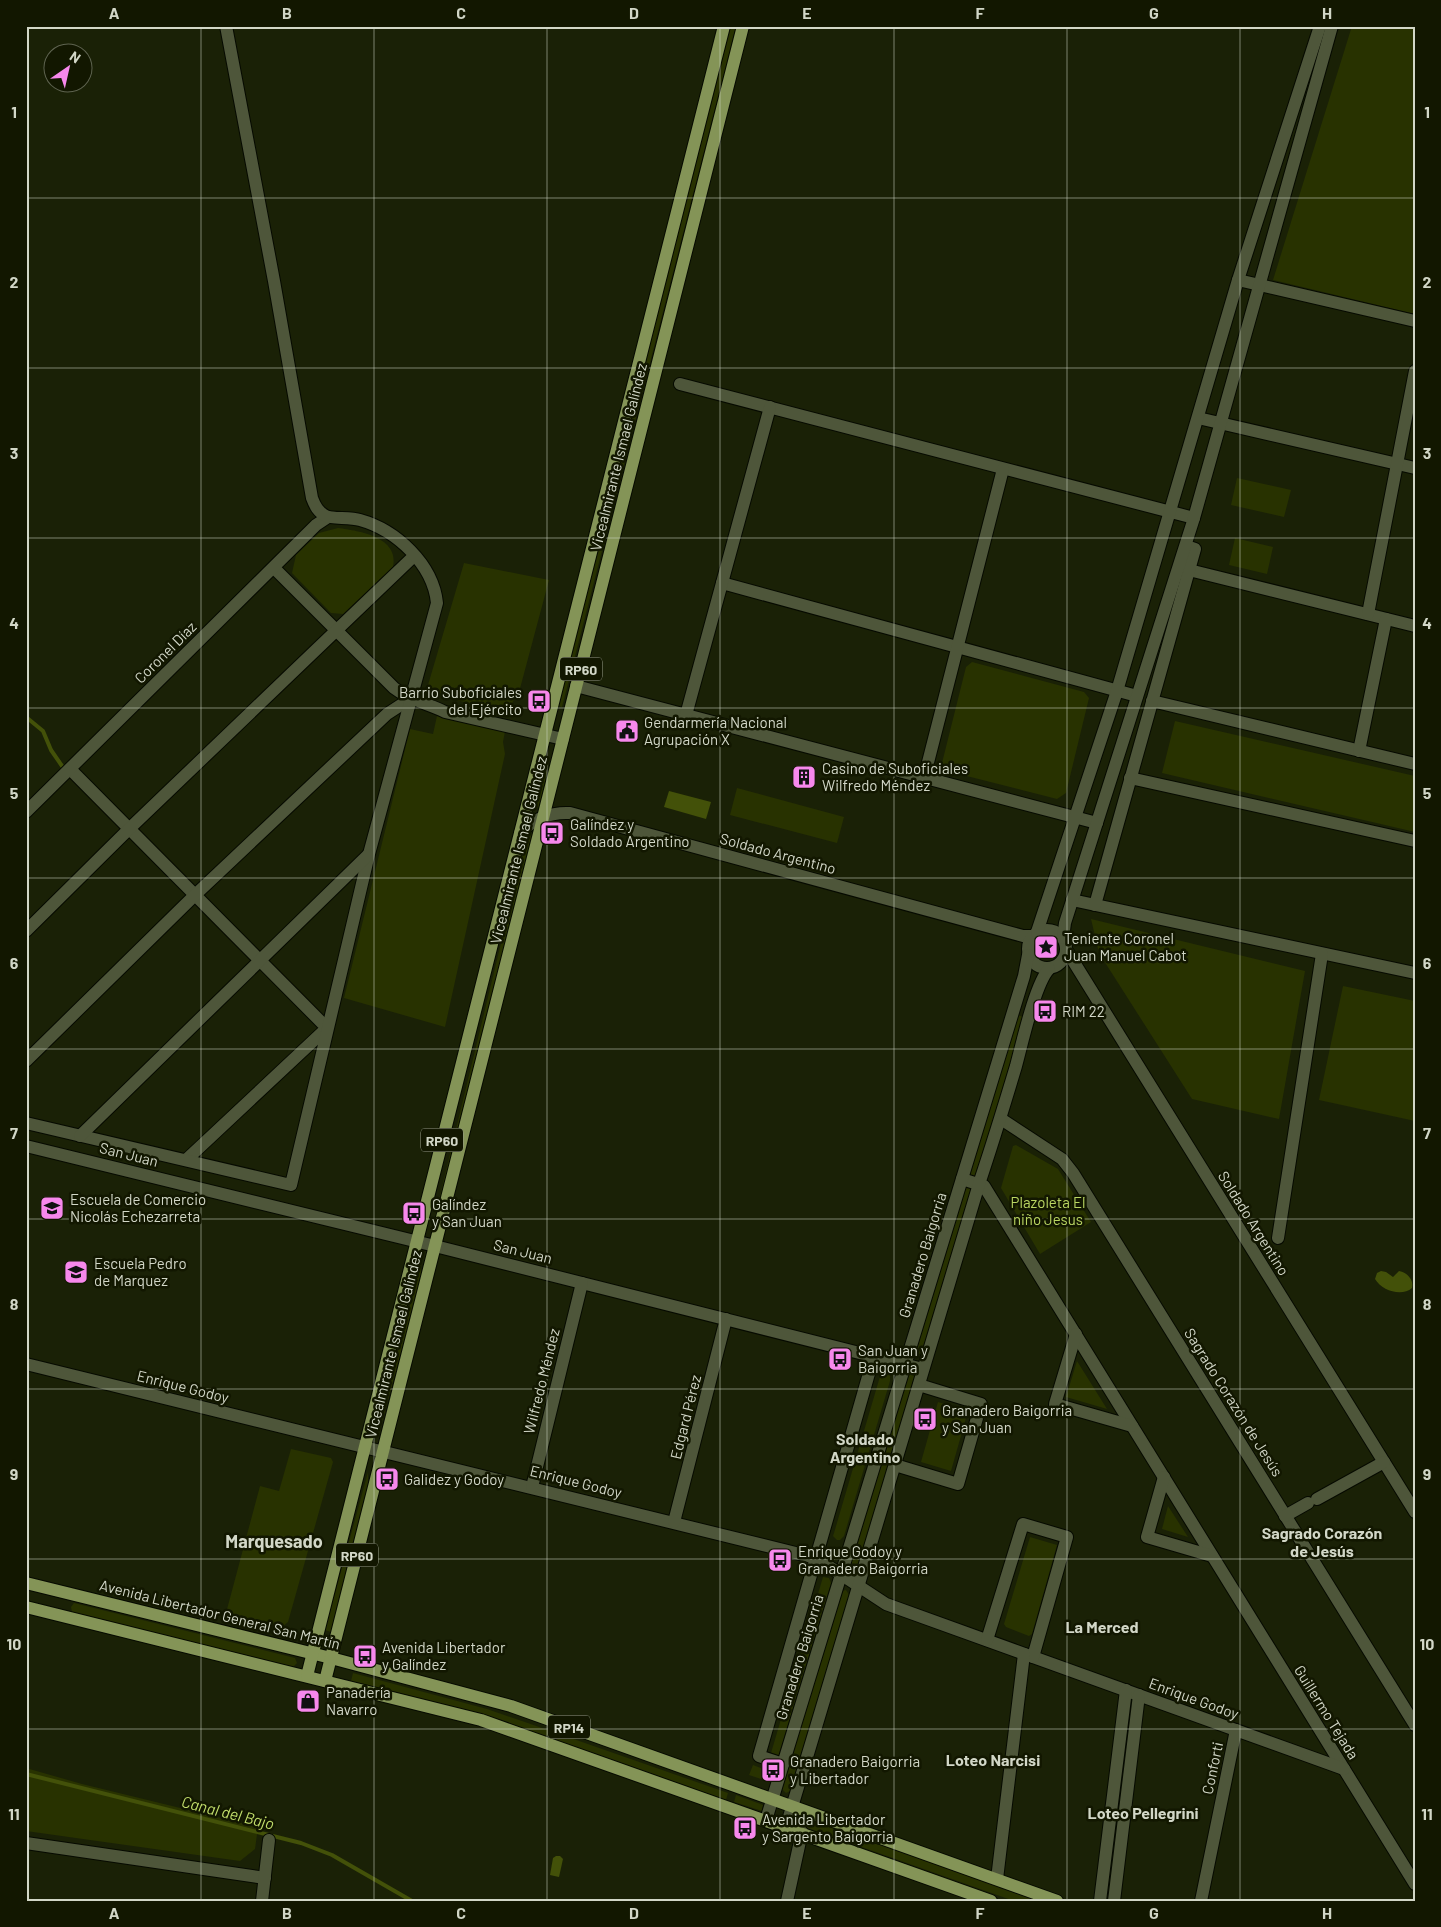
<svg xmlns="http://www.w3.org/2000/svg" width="1441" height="1927" font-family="Barlow,sans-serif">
<rect width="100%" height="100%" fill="#1a2106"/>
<g fill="#283200">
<path d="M 731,26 L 736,26 L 562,707 L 558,706 Z"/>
<path d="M 1352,26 L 1415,26 L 1415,314 L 1273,280 Z"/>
<path d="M 1237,478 L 1291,490 L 1284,517 L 1231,505 Z"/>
<path d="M 338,528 C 360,531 399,537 393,567 L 343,614 L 331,613 L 292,573 L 296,555 L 319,533 Z"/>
<path d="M 1235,538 L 1273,547 L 1267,574 L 1229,565 Z"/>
<path d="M 464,563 L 549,580 L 518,696 L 513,701 L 510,712 L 442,697 L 433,693 L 428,685 Z"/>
<path d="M 972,662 L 1084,692 L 1089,698 L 1066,793 L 1057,799 L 947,771 L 942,763 L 966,667 Z"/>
<path d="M 437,716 L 505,731 L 503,742 L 505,754 L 445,1027 L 344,998 L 410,729 L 433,734 Z"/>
<path d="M 1175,721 L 1415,776 L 1415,832 L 1162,773 Z"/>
<path d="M 542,771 L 547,772 L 539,807 L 536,809 L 534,806 Z"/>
<path d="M 737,788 L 844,817 L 837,843 L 730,815 Z"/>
<path d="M 533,831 L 437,1217 L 436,1218 L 435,1216 L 524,848 Z"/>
<path d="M 1091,919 L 1305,971 L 1279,1119 L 1192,1099 L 1099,953 Z"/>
<path d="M 1343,986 L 1415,1001 L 1415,1121 L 1319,1100 Z"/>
<path d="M 1018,1015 L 1023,1017 L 1023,1020 L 976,1176 L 975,1178 L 969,1177 Z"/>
<path d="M 1016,1145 L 1058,1169 L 1091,1222 L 1040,1254 L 1001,1188 L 1013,1146 Z"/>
<path d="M 967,1184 L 972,1189 L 923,1352 L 919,1354 L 915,1350 Z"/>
<path d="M 421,1263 L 421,1279 L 381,1425 L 384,1404 Z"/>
<path d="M 1077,1361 L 1107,1409 L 1066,1397 Z"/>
<path d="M 881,1373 L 887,1373 L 890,1375 L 890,1381 L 844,1536 L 840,1540 L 837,1540 L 833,1536 L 834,1533 Z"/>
<path d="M 908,1374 L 913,1374 L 915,1379 L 859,1564 L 855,1566 L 850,1561 Z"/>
<path d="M 938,1402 L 968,1411 L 951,1471 L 921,1462 Z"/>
<path d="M 291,1449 L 331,1458 L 333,1462 L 288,1622 L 282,1627 L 226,1613 L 260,1486 L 279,1491 Z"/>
<path d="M 368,1472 L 368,1487 L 331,1632 L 325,1630 Z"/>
<path d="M 1168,1506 L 1188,1537 L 1162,1529 Z"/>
<path d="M 1030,1537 L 1057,1545 L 1032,1634 L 1029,1636 L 1006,1627 L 1004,1624 Z"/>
<path d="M 823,1577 L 829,1578 L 831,1583 L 778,1757 L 771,1755 L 771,1753 Z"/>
<path d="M 846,1590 L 849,1595 L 790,1791 L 786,1793 L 782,1789 L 842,1591 Z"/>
<path d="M 74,1603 L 295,1658 L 297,1663 L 293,1667 L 72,1612 L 71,1607 Z"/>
<path d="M 353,1673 L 487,1709 L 522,1721 L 728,1793 L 726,1800 L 496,1719 L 351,1681 Z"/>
<path d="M 753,1765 L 766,1770 L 768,1765 L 774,1767 L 771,1779 L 767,1781 L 749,1775 Z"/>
<path d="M 26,1768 L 82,1784 L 258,1827 L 255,1849 L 240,1861 L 26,1831 Z"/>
<path d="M 736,1795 L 763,1805 L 762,1811 L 734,1802 Z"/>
<path d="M 807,1819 L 1040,1901 L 1014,1901 L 805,1827 L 803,1824 Z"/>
</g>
<g fill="#435109">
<path d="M 669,791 L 711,802 L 706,819 L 664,807 Z"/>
<path d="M 1381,1271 L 1386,1272 L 1393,1277 L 1399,1271 C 1407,1272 1414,1280 1412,1288 C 1402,1297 1382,1291 1375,1279 L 1377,1273 Z"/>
<path d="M 556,1856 L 560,1856 L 563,1859 L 559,1877 L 550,1875 L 553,1858 Z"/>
</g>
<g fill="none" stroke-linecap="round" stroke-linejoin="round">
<g stroke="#435109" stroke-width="4">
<path d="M 26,717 L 43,731 L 51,750 L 62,766"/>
<path d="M 26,1774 L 301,1843 L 332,1855 L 412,1901"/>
</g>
<g stroke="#060a00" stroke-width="14">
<g id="street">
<path d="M 1238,280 L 1415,321"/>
<path d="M 680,384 L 1194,518"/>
<path d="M 1198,418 L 1415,468"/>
<path d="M 274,568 L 394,688 C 411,701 427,703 445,712 L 563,739"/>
<path d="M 1189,570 L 1415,626"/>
<path d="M 722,583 L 1137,696"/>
<path d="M 1368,614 L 1415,371"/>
<path d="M 576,686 L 1097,823"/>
<path d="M 1152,701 L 1415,764"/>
<path d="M 686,715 L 770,407"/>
<path d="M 1359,751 L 1386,619"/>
<path d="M 70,769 L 327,1028 L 186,1160"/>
<path d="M 924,778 L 1003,469"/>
<path d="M 1130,778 L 1415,841"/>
<path d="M 26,812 L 316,525 L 328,517"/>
<path d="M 520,833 C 533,819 551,812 570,813 L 1023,936 L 1033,936"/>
<path d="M 1072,900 L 1415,973"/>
<path d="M 1095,905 L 1195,549 L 1186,546"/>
<circle cx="1047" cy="949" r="19"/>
<path d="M 26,931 L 129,829 L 414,556"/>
<path d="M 1037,932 L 1117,691 L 1238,280 L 1320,26"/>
<path d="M 1063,938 L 1065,923 L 1194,518 L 1332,26"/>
<path d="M 1067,951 L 1415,1512"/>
<path d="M 26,1061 L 195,895 L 387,714 L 410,699"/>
<path d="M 1001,1119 L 1062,1159 L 1073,1173 L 1415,1725"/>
<path d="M 26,1123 L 291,1185 L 369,854 L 437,603 C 433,564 396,530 360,520 C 350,517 332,519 326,516 C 318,512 315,506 312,498 L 274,281 L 226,26"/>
<path d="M 80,1136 L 368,855"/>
<path d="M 26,1146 L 435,1246 L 923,1369"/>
<path d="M 962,1179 L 984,1186 L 1415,1884"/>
<path d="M 1278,1238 L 1322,954"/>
<path d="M 1076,1334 L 1055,1404 L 1132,1426"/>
<path d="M 26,1364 L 816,1558 L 886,1604 L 1344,1769"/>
<path d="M 895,1465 L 958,1484 L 981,1404 L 919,1385"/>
<path d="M 1164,1477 L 1147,1537 L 1212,1556"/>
<path d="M 532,1487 L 582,1283"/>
<path d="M 1317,1499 L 1384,1462"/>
<path d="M 1285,1516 L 1308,1503"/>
<path d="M 674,1522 L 726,1319"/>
<path d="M 987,1640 L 1023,1524 L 1067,1537 L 1033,1657"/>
<path d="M 783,1764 L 759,1756 L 874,1356"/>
<path d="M 766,1820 L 1024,976 L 1028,955"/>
<path d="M 786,1827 L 979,1184 C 992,1145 1004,1106 1016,1066 C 1022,1044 1035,984 1049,969"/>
<path d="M 26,1843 L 265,1878"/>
<path d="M 997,1879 L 1024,1654"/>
<path d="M 262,1901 L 269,1840"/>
<path d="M 787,1901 L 802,1832"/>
<path d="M 1100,1901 L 1126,1690"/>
<path d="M 1114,1901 L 1139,1695"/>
<path d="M 1201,1901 L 1236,1730"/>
</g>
</g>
<g stroke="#060a00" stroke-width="14">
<g id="primary">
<path d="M 26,1583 L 331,1658 L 511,1706 L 1057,1901"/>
<path d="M 26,1607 L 481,1720 L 991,1901"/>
<path d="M 307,1676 L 724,26"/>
<path d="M 325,1681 L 743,26"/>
</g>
</g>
<use href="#street" stroke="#4e563a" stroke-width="12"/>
<use href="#primary" stroke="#849457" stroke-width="12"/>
</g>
<path fill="none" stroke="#d2d7c7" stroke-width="1" stroke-opacity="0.55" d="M 201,26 L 201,1901M 374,26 L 374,1901M 547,26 L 547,1901M 720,26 L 720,1901M 894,26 L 894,1901M 1067,26 L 1067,1901M 1240,26 L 1240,1901M 26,198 L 1415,198M 26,368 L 1415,368M 26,538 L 1415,538M 26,708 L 1415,708M 26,878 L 1415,878M 26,1049 L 1415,1049M 26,1219 L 1415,1219M 26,1389 L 1415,1389M 26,1559 L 1415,1559M 26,1729 L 1415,1729"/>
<defs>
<g id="bus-square" transform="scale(1.25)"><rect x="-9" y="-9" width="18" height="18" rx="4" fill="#f788ec" stroke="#121700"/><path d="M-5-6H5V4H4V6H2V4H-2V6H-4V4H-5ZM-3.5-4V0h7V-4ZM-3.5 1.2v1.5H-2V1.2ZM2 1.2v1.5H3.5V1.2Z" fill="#111"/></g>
<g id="civic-square" transform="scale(1.25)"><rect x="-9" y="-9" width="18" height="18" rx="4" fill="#f788ec" stroke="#121700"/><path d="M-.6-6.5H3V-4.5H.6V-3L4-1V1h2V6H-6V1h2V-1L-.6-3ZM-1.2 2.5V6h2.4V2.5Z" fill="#111"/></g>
<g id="building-square" transform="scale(1.25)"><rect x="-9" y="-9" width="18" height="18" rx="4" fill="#f788ec" stroke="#121700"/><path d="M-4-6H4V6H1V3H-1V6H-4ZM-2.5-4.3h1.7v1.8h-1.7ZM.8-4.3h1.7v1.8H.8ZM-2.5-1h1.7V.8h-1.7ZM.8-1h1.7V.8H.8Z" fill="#111"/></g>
<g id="sight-square" transform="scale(1.25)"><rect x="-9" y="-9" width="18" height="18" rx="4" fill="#f788ec" stroke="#121700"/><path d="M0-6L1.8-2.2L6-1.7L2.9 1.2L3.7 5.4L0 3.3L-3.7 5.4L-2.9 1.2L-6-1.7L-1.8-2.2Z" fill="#111"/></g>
<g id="school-square" transform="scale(1.25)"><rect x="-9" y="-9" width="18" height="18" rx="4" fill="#f788ec" stroke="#121700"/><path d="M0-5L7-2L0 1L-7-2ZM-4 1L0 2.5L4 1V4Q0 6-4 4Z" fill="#111"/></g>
<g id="shop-square" transform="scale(1.25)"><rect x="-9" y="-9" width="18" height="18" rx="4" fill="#f788ec" stroke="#121700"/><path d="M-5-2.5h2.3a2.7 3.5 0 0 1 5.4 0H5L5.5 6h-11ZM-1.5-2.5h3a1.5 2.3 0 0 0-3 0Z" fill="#111"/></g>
</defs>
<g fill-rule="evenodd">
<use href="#bus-square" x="539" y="701"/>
<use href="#civic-square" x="627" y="731"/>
<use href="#building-square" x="804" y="777"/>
<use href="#bus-square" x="552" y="833"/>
<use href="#sight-square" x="1046" y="947"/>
<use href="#bus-square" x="1045" y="1011"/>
<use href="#school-square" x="52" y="1208"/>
<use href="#bus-square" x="414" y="1213"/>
<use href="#school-square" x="76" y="1272"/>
<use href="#bus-square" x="840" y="1359"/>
<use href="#bus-square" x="925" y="1419"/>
<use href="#bus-square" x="387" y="1479"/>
<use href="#bus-square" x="780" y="1560"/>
<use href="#bus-square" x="365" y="1656"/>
<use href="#shop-square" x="308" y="1701"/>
<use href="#bus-square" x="773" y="1770"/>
<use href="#bus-square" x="745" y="1828"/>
</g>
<g text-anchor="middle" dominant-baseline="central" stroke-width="5" stroke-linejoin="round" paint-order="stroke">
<g fill="#121700" stroke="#989d8b" stroke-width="1">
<rect x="560" y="657.5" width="42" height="23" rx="4"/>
<rect x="421" y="1128.5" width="42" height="23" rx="4"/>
<rect x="336" y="1543.5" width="42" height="23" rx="4"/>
<rect x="548" y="1715.5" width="42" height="23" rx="4"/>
</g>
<g font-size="14" font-weight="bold" fill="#d2d7c7">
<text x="581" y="669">RP60</text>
<text x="442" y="1140">RP60</text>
<text x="357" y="1555">RP60</text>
<text x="569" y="1727">RP14</text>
</g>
<g font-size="15" fill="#d2d7c7" stroke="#121700">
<text transform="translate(618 457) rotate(-76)">Vicealmirante Ismael Galíndez</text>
<text transform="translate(165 652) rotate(-45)">Coronel Díaz</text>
<text transform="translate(518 850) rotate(-76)">Vicealmirante Ismael Galíndez</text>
<text transform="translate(778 853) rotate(15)">Soldado Argentino</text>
<text transform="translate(129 1154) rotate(14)">San Juan</text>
<text transform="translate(1254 1223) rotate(58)">Soldado Argentino</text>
<text transform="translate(523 1251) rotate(14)">San Juan</text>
<text transform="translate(922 1255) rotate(-73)">Granadero Baigorria</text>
<text transform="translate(393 1344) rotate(-76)">Vicealmirante Ismael Galíndez</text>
<text transform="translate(541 1381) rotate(-76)">Wilfredo Méndez</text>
<text transform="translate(183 1386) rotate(14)">Enrique Godoy</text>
<text transform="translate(1234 1402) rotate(58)">Sagrado Corazón de Jesús</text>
<text transform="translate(685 1417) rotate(-76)">Edgard Pérez</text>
<text transform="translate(576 1481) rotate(14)">Enrique Godoy</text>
<text transform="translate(220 1614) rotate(14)">Avenida Libertador General San Martín</text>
<text transform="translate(799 1657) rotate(-73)">Granadero Baigorria</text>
<text transform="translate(1194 1698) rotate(20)">Enrique Godoy</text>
<text transform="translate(1327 1712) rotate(58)">Guillermo Tejada</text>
<text transform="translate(1212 1768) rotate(-78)">Conforti</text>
</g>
<g font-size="15" fill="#d2d7c7" stroke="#121700" text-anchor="start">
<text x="522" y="692" text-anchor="end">Barrio Suboficiales<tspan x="522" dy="17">del Ejército</tspan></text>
<text x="644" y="722">Gendarmería Nacional<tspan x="644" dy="17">Agrupación X</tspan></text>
<text x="822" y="768">Casino de Suboficiales<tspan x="822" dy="17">Wilfredo Méndez</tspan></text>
<text x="570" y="824">Galíndez y<tspan x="570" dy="17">Soldado Argentino</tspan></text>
<text x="1064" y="938">Teniente Coronel<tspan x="1064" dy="17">Juan Manuel Cabot</tspan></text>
<text x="1062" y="1011">RIM 22</text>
<text x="70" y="1199">Escuela de Comercio<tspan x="70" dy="17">Nicolás Echezarreta</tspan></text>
<text x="432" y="1204">Galíndez<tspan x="432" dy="17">y San Juan</tspan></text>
<text x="94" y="1263">Escuela Pedro<tspan x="94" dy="17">de Marquez</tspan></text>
<text x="858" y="1350">San Juan y<tspan x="858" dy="17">Baigorria</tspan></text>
<text x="942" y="1410">Granadero Baigorria<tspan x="942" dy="17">y San Juan</tspan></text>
<text x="404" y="1479">Galidez y Godoy</text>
<text x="798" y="1551">Enrique Godoy y<tspan x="798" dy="17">Granadero Baigorria</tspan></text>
<text x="382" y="1647">Avenida Libertador<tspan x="382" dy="17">y Galíndez</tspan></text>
<text x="326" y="1692">Panadería<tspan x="326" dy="17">Navarro</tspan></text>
<text x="790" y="1761">Granadero Baigorria<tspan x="790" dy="17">y Libertador</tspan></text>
<text x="762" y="1819">Avenida Libertador<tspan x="762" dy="17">y Sargento Baigorria</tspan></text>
</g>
<g font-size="15" fill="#bad662" stroke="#121700">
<text x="1048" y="1202">Plazoleta El<tspan x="1048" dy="17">niño Jesus</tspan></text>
</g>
<g font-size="16" font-weight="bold" fill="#d2d7c7" stroke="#121700">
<text x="865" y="1438">Soldado<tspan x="865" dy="18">Argentino</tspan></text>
<text x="1322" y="1532">Sagrado Corazón<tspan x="1322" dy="18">de Jesús</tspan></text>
<text x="1102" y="1626">La Merced</text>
<text x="993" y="1759">Loteo Narcisi</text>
<text x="1143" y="1812">Loteo Pellegrini</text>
</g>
<g font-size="16" font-style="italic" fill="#c2de6b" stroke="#121700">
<text transform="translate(228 1812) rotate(14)">Canal del Bajo</text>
</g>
<g font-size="18" font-weight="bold" fill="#d2d7c7" stroke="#121700">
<text x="274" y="1541">Marquesado</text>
</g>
</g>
<rect width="1441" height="1927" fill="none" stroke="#121700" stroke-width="55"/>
<g transform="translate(68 68) rotate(34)"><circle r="24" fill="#121700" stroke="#5f6450"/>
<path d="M0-4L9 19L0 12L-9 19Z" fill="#f788ec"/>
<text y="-8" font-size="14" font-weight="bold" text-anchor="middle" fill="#d2d7c7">N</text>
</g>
<rect x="28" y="28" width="1386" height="1872" fill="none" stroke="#d2d7c7" stroke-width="2"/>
<g font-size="16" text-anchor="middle" font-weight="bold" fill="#d2d7c7">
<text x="114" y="19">A</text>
<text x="287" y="19">B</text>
<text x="461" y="19">C</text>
<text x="634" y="19">D</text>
<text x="807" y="19">E</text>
<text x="980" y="19">F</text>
<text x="1154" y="19">G</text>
<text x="1327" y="19">H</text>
<text x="14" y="118">1</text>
<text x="1427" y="118">1</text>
<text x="14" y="288">2</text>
<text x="1427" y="288">2</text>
<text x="14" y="459">3</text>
<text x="1427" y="459">3</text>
<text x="14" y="629">4</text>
<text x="1427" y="629">4</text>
<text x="14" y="799">5</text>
<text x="1427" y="799">5</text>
<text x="14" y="969">6</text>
<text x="1427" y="969">6</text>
<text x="14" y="1139">7</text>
<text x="1427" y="1139">7</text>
<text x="14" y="1310">8</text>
<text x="1427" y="1310">8</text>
<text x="14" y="1480">9</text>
<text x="1427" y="1480">9</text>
<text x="14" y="1650">10</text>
<text x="1427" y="1650">10</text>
<text x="14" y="1820">11</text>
<text x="1427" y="1820">11</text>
<text x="114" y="1919">A</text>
<text x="287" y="1919">B</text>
<text x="461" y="1919">C</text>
<text x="634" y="1919">D</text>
<text x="807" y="1919">E</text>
<text x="980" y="1919">F</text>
<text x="1154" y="1919">G</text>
<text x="1327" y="1919">H</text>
</g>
</svg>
